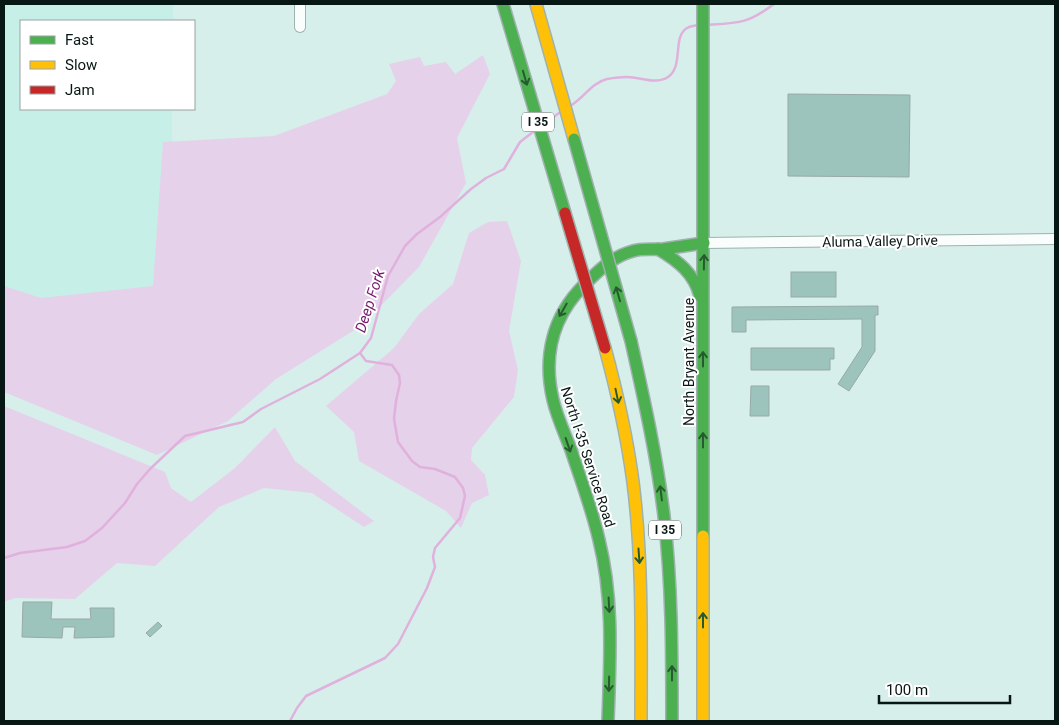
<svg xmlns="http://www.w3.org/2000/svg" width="1059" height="725" font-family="Roboto,sans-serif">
<rect width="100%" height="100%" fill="#d7efea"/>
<path fill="#c6efe7" d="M 4,4 L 173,4 L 173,21 L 21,21 L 21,109 L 172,109 L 172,399 L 4,383 Z"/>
<g fill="#e6d1ea">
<path d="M 483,55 L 490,74 L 457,138 L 466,183 L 419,267 L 361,326 L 276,379 L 228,421 L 157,455 L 4,392 L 4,286 L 41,298 L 153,286 L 163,142 L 274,136 L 387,94 L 396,81 L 389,64 L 420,57 L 424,66 L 446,62 L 455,74 Z"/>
<path d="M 507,221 L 521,261 L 509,331 L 518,370 L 514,397 L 472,448 L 471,460 L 485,475 L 489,495 L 472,503 L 461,528 L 446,511 L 359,461 L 354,432 L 326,406 L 394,348 L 419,314 L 453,284 L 469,233 L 488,222 Z"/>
<path d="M 4,406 L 165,472 L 171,488 L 191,502 L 235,468 L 275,427 L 295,461 L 374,521 L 364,527 L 312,493 L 264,488 L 219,507 L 155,566 L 117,563 L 75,599 L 15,598 L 4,602 Z"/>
</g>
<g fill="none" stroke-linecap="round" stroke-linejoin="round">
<g stroke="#e0b1dd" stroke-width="2.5">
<path d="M 706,25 C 739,23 747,24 774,4"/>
<path d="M 570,106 C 584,98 591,83 607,79 C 613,78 621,77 627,77 C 640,77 656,85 668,77 C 684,66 672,37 687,28 C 690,26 695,26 698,25"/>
<path d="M 545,123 L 559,113"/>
<path d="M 4,558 L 20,553 L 67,547 L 85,541 L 102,528 L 125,503 L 137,484 L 150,469 L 185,436 L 243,422 L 261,409 L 320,379 L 360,353 L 371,338 L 388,276 L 405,246 L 417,234 L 440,217 L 471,189 L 486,178 L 504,169 L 520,142 L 533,132"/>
<path d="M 290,721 L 297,708 L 306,696 L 385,658 L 398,644 L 427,588 L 435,567 L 433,557 L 435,548 L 460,518 L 465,496 L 463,488 L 455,477 L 435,469 L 420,467 L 412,461 L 398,442 L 394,419 L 396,401 L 400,383 L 399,375 L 392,365 L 366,361 L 360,353"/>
</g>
</g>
<g fill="#9cc4bd" stroke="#97a9a5">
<path d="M 788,94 L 910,95 L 909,177 L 788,176 Z"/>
<rect x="791" y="272" width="45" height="25"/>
<path d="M 878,306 L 878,315 L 875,315 L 875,351 L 849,391 L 838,384 L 862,347 L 862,319 L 746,320 L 746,332 L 732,332 L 732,307 Z"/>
<path d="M 751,348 L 834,348 L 834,359 L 830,359 L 830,370 L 751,370 Z"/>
<path d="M 751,386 L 769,386 L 769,416 L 750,416 Z"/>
<path d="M 23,602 L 52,602 L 51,619 L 91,619 L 90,608 L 114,608 L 114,637 L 74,638 L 75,627 L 63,627 L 62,638 L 22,637 Z"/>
<path d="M 158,622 L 162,626 L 150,637 L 146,633 Z"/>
</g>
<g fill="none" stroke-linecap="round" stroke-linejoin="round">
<g stroke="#9fb2ae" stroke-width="12">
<g id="street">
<path d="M 300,27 L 300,4"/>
<path d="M 704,243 L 1055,239"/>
</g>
</g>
<g stroke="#9fb2ae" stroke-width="14">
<g id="fast">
<path d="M 503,4 L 565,213"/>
<path d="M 703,4 L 703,536"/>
<path d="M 658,249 C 678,261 694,273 700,296"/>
<path d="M 631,341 C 644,399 657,457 664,516 C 672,584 672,653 672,721"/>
<path d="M 608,721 C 610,660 614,600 599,540 C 592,509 581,480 571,450 C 565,434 557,417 553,400 C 543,357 552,317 584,285 C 598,271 613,256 633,251 C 642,248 653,250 663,249 C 677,247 690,245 704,243"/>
</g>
</g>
<g stroke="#9fb2ae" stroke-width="14">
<g id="slow">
<path d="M 536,4 L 574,139"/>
<path d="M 605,348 C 617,392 627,437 633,482 C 643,561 641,641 641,721"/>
<path d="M 703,536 L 703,721"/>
</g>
</g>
<use href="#street" stroke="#f9fdfc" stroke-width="10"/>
<use href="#fast" stroke="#4caf50" stroke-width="11"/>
<use href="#slow" stroke="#ffc107" stroke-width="11"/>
<g stroke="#9fb2ae" stroke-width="14" stroke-linecap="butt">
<path id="fast-bridge" d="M 574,139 L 631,341"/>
</g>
<g stroke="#9fb2ae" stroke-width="14" stroke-linecap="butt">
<path id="jam-bridge" d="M 565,213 L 605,348"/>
</g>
<use href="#fast-bridge" stroke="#4caf50" stroke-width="11"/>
<use href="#jam-bridge" stroke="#c62828" stroke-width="11"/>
</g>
<defs><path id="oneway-shaft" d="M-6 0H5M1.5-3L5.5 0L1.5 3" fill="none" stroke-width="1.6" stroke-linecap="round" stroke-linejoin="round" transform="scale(1.25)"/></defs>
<g stroke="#265b2f">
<use href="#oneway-shaft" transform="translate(525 78) rotate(74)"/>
<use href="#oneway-shaft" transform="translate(704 262) rotate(-89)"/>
<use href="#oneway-shaft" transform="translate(618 294) rotate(-106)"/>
<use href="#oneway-shaft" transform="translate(563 310) rotate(120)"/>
<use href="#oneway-shaft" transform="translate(703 359) rotate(-90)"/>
<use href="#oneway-shaft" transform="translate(617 396) rotate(78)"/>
<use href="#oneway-shaft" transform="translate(703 440) rotate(-90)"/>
<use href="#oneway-shaft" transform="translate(568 445) rotate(71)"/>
<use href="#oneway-shaft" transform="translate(661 493) rotate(-97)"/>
<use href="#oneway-shaft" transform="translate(639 556) rotate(86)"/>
<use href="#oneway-shaft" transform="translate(609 605) rotate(87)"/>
<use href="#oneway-shaft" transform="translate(703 620) rotate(-90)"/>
<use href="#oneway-shaft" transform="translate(672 673) rotate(-90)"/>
<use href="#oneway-shaft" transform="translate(609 684) rotate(91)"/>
</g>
<g text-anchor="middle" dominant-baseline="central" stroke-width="4" stroke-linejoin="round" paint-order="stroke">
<g fill="#fff" stroke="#515d5a" stroke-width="1">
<rect x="522" y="112.5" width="32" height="19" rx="4"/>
<rect x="649" y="520.5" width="32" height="19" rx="4"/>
</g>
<g font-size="12" font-weight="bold" fill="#071714">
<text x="538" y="122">I 35</text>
<text x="665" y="530">I 35</text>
</g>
<g font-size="14" fill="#071714" stroke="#fff">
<text transform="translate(880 241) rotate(-1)">Aluma Valley Drive</text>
<text transform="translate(689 362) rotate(-90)">North Bryant Avenue</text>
<text transform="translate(588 457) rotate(72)">North I-35 Service Road</text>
</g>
<g font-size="15" font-style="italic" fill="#75196c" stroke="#fff">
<text transform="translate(370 301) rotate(-72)">Deep Fork</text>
</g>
</g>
<rect width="1059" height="725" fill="none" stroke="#071714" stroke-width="10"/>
<rect x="20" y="20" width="175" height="90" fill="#ffffff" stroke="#9ca2a1"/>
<rect x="30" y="36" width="25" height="8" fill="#4caf50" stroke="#9ca2a1"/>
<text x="65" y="45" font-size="15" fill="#071714">Fast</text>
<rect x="30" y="61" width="25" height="8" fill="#ffc107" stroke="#9ca2a1"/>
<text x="65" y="70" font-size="15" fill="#071714">Slow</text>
<rect x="30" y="86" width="25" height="8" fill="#c62828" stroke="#9ca2a1"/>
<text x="65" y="95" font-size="15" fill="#071714">Jam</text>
<path d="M879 695v8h131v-8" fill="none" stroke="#071714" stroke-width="2.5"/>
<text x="886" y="695" font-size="15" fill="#071714" stroke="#ffffff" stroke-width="4" paint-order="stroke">100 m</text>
</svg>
